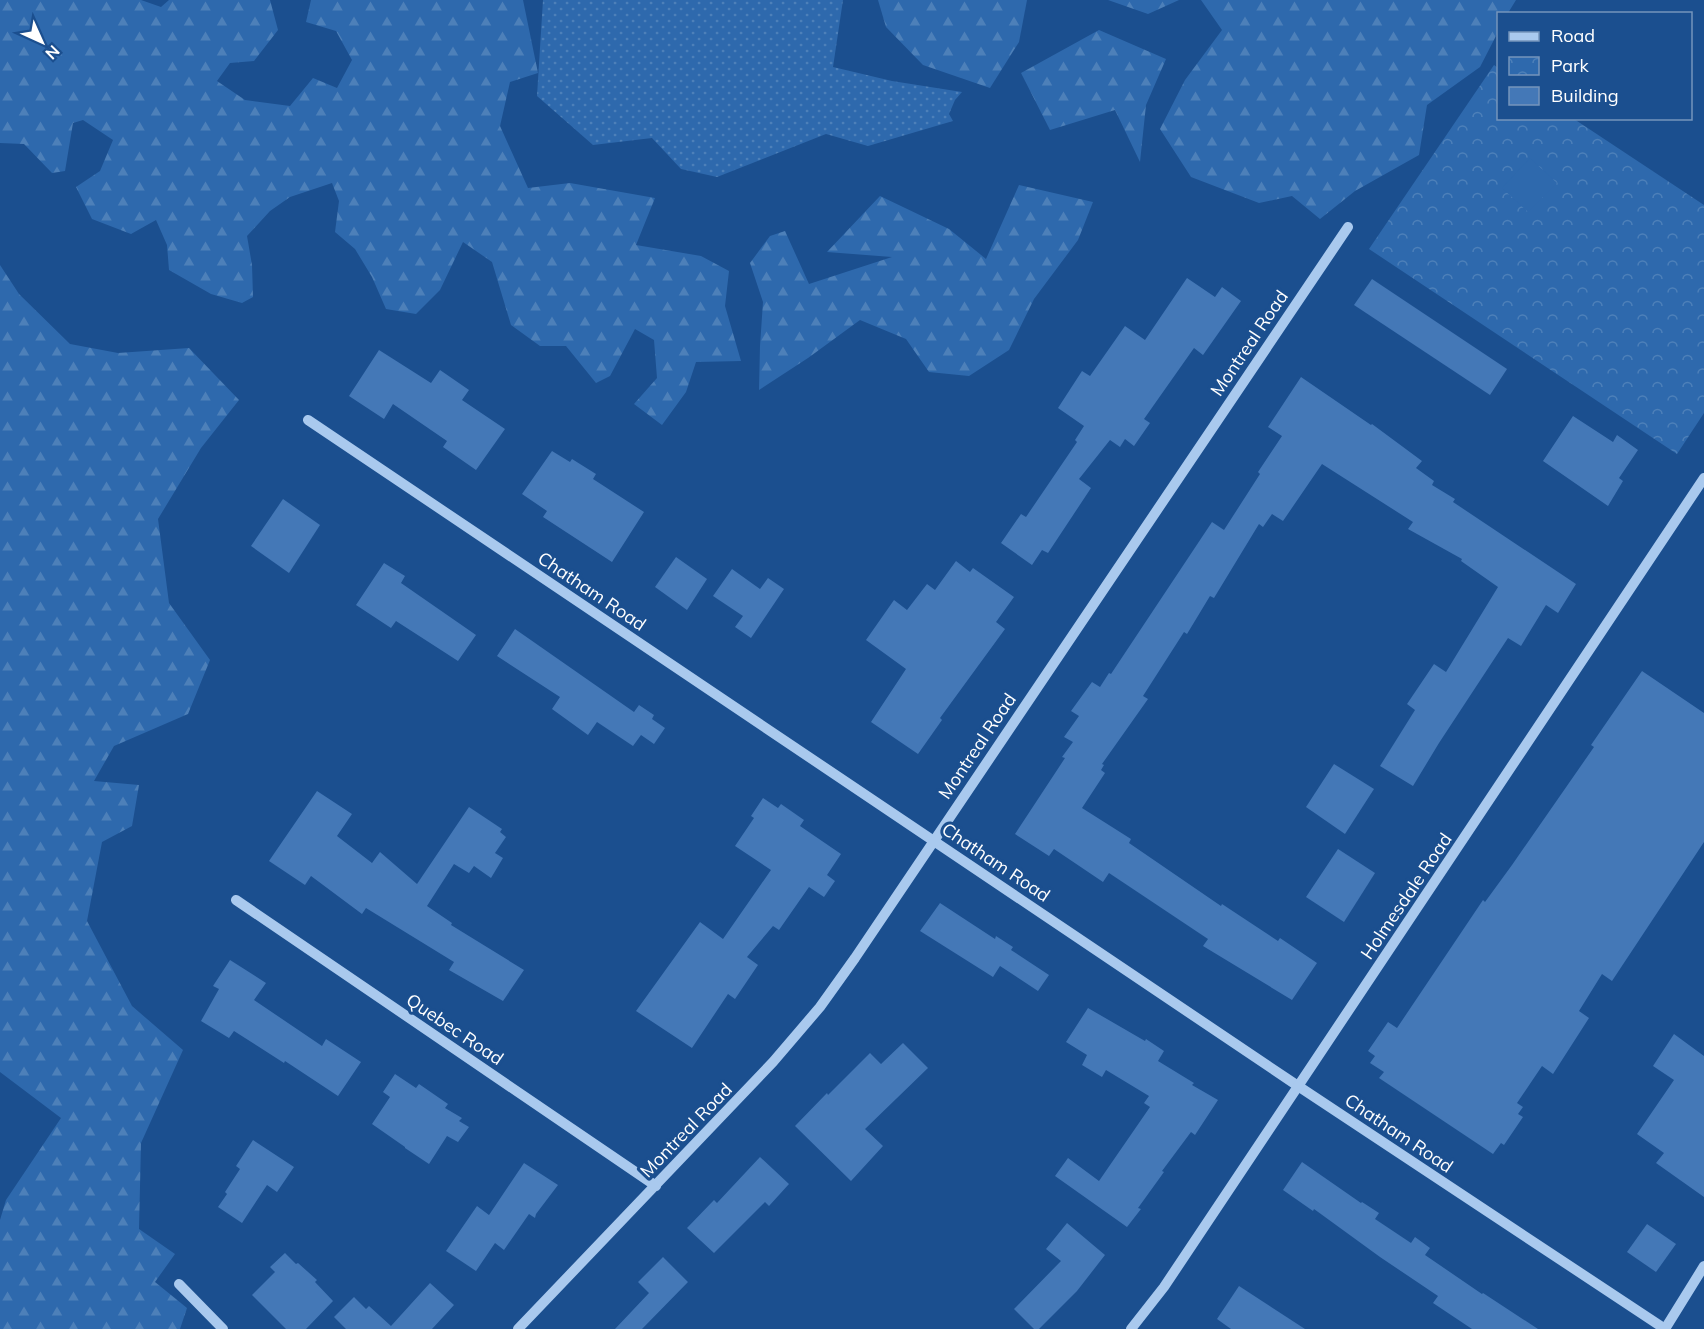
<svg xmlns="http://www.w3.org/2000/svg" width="1704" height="1329" font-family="Mulish,sans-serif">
<defs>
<pattern id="grass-dots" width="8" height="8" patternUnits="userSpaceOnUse" patternTransform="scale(1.5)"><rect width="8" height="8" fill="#2e69ad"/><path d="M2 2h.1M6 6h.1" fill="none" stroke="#4d80b9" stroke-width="1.8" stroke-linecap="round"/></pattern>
<pattern id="forest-firs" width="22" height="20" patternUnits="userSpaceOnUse" patternTransform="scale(1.5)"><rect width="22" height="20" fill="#2e69ad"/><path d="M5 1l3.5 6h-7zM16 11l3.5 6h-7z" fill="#4d80b9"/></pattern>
<pattern id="park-crowns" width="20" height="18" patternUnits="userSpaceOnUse" patternTransform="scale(1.5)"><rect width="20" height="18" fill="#2e69ad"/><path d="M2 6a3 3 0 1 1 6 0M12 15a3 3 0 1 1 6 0" fill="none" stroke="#4d80b9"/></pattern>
</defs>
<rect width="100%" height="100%" fill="#1b4f8f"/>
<path fill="url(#grass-dots)" d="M 543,0 L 843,0 L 833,67 L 892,81 L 962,92 L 955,100 L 949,114 L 953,121 L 868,146 L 826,134 L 717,177 L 681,169 L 652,138 L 593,145 L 537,96 Z"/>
<g fill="url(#forest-firs)">
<path d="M 0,0 L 141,0 L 161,7 L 169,0 L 270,0 L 278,30 L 254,61 L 230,63 L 217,81 L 245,100 L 290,106 L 313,78 L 337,88 L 352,60 L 336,31 L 306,22 L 311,0 L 523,0 L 538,73 L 510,82 L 500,126 L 528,188 L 570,183 L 655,198 L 636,245 L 701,256 L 729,271 L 725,306 L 741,361 L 696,362 L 686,392 L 662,425 L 634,404 L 657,378 L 654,340 L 635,329 L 610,376 L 596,383 L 566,346 L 540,346 L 511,325 L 492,262 L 463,242 L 440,290 L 416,314 L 386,309 L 372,277 L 355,249 L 335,232 L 339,201 L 332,183 L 290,197 L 270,211 L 247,236 L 252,265 L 253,297 L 242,303 L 211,294 L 169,270 L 167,245 L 156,220 L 131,234 L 92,219 L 76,187 L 100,171 L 113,140 L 83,120 L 73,123 L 65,171 L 52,173 L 24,144 L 0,143 Z"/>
<path d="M 878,0 L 1027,0 L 1019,42 L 990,88 L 923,65 L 886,27 Z"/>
<path d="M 1108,0 L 1179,0 L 1148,14 Z"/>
<path d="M 1201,0 L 1516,0 L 1508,13 L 1498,14 L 1498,32 L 1480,67 L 1427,105 L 1419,155 L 1355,191 L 1320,219 L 1292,196 L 1259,203 L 1191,177 L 1160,129 L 1185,80 L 1222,30 Z"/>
<path d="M 1099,30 L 1166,59 L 1146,105 L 1140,162 L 1115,110 L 1050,130 L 1021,73 Z"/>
<path d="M 1019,185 L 1093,202 L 1078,240 L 1034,299 L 1009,350 L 969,376 L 929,372 L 906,339 L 860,320 L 808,358 L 759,390 L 760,346 L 763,302 L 750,263 L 770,236 L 785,231 L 809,284 L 892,257 L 827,252 L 880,196 L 949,229 L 986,259 Z"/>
<path d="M 0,265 L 19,294 L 70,344 L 118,353 L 189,348 L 239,400 L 201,448 L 158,519 L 169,603 L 210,660 L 188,714 L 114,746 L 94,781 L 139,785 L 132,826 L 102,842 L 87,921 L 132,1006 L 183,1050 L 141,1143 L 139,1229 L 175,1254 L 155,1282 L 187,1308 L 180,1329 L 0,1329 L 0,1220 L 6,1200 L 61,1118 L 0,1072 Z"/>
</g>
<path fill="url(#park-crowns)" d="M 1494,65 L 1498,68 L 1498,118 L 1574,119 L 1704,205 L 1704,413 L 1677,454 L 1369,249 Z"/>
<path fill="#2e69ad" d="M 1530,158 L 1557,183 L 1528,212 L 1502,188 Z"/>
<g fill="#4478b7">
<path d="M 1187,278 L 1215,297 L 1222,287 L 1241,301 L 1203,355 L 1194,348 L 1144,419 L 1150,423 L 1134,446 L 1125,439 L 1120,447 L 1110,440 L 1079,479 L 1091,488 L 1048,553 L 1042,550 L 1032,565 L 1001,543 L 1021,514 L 1026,517 L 1077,442 L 1075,440 L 1084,426 L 1058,408 L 1082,371 L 1090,376 L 1125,326 L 1145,340 Z"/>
<path d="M 1372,279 L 1507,369 L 1490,395 L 1354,305 Z"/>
<path d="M 379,350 L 431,383 L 440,370 L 469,390 L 462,400 L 505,429 L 476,470 L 443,447 L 447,441 L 393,404 L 384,419 L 349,396 Z"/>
<path d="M 1301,377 L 1371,425 L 1372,424 L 1422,461 L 1416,468 L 1434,481 L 1432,485 L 1455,499 L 1453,502 L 1576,584 L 1558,613 L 1546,605 L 1521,646 L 1508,638 L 1439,743 L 1413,786 L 1380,766 L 1415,710 L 1407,704 L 1434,664 L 1446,672 L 1498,587 L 1461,561 L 1462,559 L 1408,529 L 1413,522 L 1322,464 L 1283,521 L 1272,514 L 1263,527 L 1259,524 L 1214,598 L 1210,596 L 1187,634 L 1184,632 L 1143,696 L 1148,699 L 1102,764 L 1104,765 L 1101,770 L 1105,773 L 1082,808 L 1131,839 L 1129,843 L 1221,906 L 1222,904 L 1278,941 L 1280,938 L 1317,963 L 1292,1000 L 1203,946 L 1208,939 L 1109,873 L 1103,882 L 1054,849 L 1049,856 L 1015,834 L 1065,758 L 1062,757 L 1073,742 L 1064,737 L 1079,716 L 1071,711 L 1092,682 L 1100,687 L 1109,673 L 1111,674 L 1212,522 L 1224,530 L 1260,474 L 1258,472 L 1282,436 L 1268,427 Z"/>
<path d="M 1573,416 L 1613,442 L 1617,435 L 1638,450 L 1619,478 L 1623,481 L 1608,506 L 1543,461 Z"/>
<path d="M 552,451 L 570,462 L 572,459 L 596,474 L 593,479 L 644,512 L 612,562 L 543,517 L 547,511 L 522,494 Z"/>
<path d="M 283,499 L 320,525 L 289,573 L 251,546 Z"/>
<path d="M 676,557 L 707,579 L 687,610 L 655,587 Z"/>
<path d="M 956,561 L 970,572 L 973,568 L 1014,597 L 996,622 L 1005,629 L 940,718 L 942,720 L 918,754 L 871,722 L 906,669 L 866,640 L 894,600 L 907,610 L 927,584 L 935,590 Z"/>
<path d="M 384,563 L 405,576 L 401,583 L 476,635 L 458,661 L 396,621 L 391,628 L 356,605 Z"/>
<path d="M 732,569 L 760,589 L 768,578 L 784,589 L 751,638 L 735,627 L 743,616 L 713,596 Z"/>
<path d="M 515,629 L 634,712 L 639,705 L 654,715 L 652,719 L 665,728 L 654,744 L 641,735 L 633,746 L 597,722 L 588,735 L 552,709 L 560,697 L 497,656 Z"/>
<path d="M 1642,671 L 1704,713 L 1704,842 L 1612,981 L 1602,974 L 1579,1011 L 1589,1018 L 1553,1074 L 1542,1066 L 1517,1103 L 1523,1107 L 1518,1114 L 1523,1117 L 1504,1145 L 1501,1143 L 1493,1154 L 1379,1078 L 1384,1072 L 1370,1063 L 1375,1056 L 1368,1051 L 1388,1022 L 1397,1028 L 1483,900 L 1485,902 L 1512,865 L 1594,747 L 1591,745 Z"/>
<path d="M 1334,764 L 1374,789 L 1345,834 L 1306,807 Z"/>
<path d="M 317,791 L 352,814 L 337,836 L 372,863 L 380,852 L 417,884 L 469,807 L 502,829 L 500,832 L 506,837 L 495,853 L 503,858 L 491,878 L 474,866 L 469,873 L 454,864 L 427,906 L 452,923 L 451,925 L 524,970 L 503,1001 L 449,970 L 454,962 L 366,908 L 362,914 L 311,876 L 305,885 L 269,861 Z"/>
<path d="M 763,798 L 778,808 L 781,804 L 804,820 L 800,826 L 841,854 L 827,875 L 835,881 L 824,897 L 809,887 L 779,930 L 773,926 L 747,957 L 758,965 L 735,999 L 728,994 L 692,1048 L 636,1011 L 700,922 L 723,939 L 771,870 L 735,846 L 754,818 L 751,816 Z"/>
<path d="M 1338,849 L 1375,873 L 1344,922 L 1306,897 Z"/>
<path d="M 940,903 L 995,939 L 996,936 L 1013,947 L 1011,950 L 1049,975 L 1038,991 L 1000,966 L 993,977 L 920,931 Z"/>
<path d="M 230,960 L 266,983 L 254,1000 L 322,1046 L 326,1039 L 361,1062 L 338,1096 L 285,1061 L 284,1063 L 234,1031 L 229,1038 L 201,1021 L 219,989 L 213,986 Z"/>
<path d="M 1088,1008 L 1145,1041 L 1146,1039 L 1164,1051 L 1158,1061 L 1194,1083 L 1192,1085 L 1218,1100 L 1195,1135 L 1191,1132 L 1162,1171 L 1164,1172 L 1138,1208 L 1141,1209 L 1127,1227 L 1055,1176 L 1068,1158 L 1099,1181 L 1150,1107 L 1144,1103 L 1149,1096 L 1106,1070 L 1102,1077 L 1082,1065 L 1087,1055 L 1066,1042 Z"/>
<path d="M 1674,1034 L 1704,1056 L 1704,1197 L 1656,1163 L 1664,1153 L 1637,1134 L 1674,1080 L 1653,1066 Z"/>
<path d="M 903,1043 L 928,1068 L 865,1129 L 883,1146 L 851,1181 L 795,1126 L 827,1093 L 828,1095 L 870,1053 L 881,1064 Z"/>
<path d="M 395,1074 L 416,1088 L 419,1084 L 448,1104 L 445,1108 L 462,1118 L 459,1121 L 469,1127 L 458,1142 L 447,1136 L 429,1164 L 405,1148 L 405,1147 L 372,1124 L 390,1097 L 383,1092 Z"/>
<path d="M 253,1140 L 294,1167 L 277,1192 L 267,1185 L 242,1223 L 218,1207 L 227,1194 L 225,1192 L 240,1169 L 236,1166 Z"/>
<path d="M 760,1157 L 789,1184 L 769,1206 L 765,1202 L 714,1253 L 687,1228 L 714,1200 L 717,1203 Z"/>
<path d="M 1302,1162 L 1361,1203 L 1362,1202 L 1379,1213 L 1375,1219 L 1411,1243 L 1415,1237 L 1430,1248 L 1425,1255 L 1482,1294 L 1483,1293 L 1538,1329 L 1472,1329 L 1433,1303 L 1438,1296 L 1380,1257 L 1314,1209 L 1313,1211 L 1283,1190 Z"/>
<path d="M 524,1163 L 558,1185 L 536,1214 L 535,1218 L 529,1214 L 504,1250 L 495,1243 L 476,1271 L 446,1251 L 477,1206 L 489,1215 Z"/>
<path d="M 1067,1223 L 1105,1255 L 1077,1291 L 1039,1329 L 1034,1329 L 1014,1309 L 1061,1261 L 1046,1249 Z"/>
<path d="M 1647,1224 L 1676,1244 L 1656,1272 L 1627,1252 Z"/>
<path d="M 285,1253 L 296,1264 L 298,1263 L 317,1280 L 315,1282 L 333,1301 L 306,1329 L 286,1329 L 252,1295 L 275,1272 L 270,1267 Z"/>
<path d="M 663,1257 L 688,1282 L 642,1329 L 615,1329 L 649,1293 L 638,1282 Z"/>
<path d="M 430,1283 L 454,1305 L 432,1329 L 346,1329 L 334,1317 L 354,1297 L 366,1309 L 369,1306 L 391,1326 Z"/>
<path d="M 1239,1286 L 1305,1329 L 1231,1329 L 1217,1319 Z"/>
</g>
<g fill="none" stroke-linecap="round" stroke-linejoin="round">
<g stroke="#a9c9ee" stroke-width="10">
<path d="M 308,420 L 1298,1086 L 1665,1329"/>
<path d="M 236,900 L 656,1186"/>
<path d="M 179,1284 L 223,1329"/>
<path d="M 518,1329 L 773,1062 L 820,1007 L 855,958 L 1348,227"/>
<path d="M 1131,1329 L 1164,1287 L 1704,478"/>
<path d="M 1665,1329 L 1704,1266"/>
</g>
</g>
<g text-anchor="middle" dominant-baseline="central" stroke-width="6" stroke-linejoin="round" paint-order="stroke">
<g font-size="18" fill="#fff" stroke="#1b4f8f">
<text transform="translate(1249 343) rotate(-56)">Montreal Road</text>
<text transform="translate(592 591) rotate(34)">Chatham Road</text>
<text transform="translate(977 746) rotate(-56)">Montreal Road</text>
<text transform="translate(996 862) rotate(34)">Chatham Road</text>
<text transform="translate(1406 896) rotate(-56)">Holmesdale Road</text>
<text transform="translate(455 1029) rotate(34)">Quebec Road</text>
<text transform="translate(686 1130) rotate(-46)">Montreal Road</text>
<text transform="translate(1399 1133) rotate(34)">Chatham Road</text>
</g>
</g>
<rect x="1497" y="12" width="195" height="108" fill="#1b4f8f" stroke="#7695bc" stroke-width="1.5"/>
<rect x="1509" y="32" width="30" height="9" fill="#a9c9ee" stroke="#7695bc" stroke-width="1.5"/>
<text x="1551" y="42" font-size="18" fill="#ffffff">Road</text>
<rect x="1509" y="57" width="30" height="18" fill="url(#park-crowns)" stroke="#7695bc" stroke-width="1.5"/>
<text x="1551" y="72" font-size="18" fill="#ffffff">Park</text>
<rect x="1509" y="87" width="30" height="18" fill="#4478b7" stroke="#7695bc" stroke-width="1.5"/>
<text x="1551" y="102" font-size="18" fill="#ffffff">Building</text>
<g transform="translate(42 42) rotate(135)" stroke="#1b4f8f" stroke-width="4.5" paint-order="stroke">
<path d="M0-4.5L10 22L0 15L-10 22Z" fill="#ffffff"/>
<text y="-9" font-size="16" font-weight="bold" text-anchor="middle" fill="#ffffff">N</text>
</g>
</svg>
